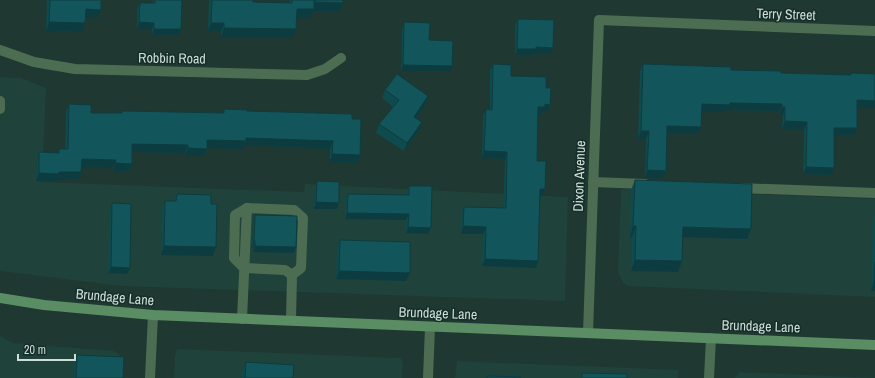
<svg xmlns="http://www.w3.org/2000/svg" width="875" height="378" font-family="'Archivo Narrow',sans-serif">
<rect width="100%" height="100%" fill="#1f3832"/>
<g fill="#1f423a">
<path d="M 0,77 L 21,78 L 46,88 L 42,182 L 304,192 L 305,184 L 568,197 L 565,301 L 120,286 L 0,271 Z"/>
<path d="M 621,189 L 875,199 L 875,297 L 628,286 L 623,283 L 618,272 Z"/>
<path d="M 0,336 L 13,343 L 113,351 L 118,353 L 122,358 L 123,378 L 0,378 Z"/>
<path d="M 177,349 L 401,358 L 403,364 L 402,378 L 174,378 L 175,356 Z"/>
<path d="M 457,361 L 678,370 L 678,378 L 455,378 Z"/>
<path d="M 740,372 L 875,378 L 735,378 Z"/>
</g>
<g fill="none" stroke-linecap="round" stroke-linejoin="round">
<g stroke="#4d6d53" stroke-width="10">
<path d="M 0,101 L 0,109"/>
<path d="M 593,182 L 645,184"/>
<path d="M 739,188 L 875,193"/>
<path d="M 242,319 L 247,208"/>
<path d="M 291,320 L 292,275 L 301,268 L 303,218 L 294,210 L 247,208 L 235,215 L 234,258 L 244,268 L 285,270 L 292,275"/>
</g>
<g stroke="#4d6d53" stroke-width="10">
<path d="M 0,50 L 34,62 L 75,69 L 307,75 L 325,69 L 341,58"/>
<path d="M 588,333 L 599,20 L 875,31"/>
<path d="M 150,378 L 153,315"/>
<path d="M 428,378 L 430,327"/>
<path d="M 709,378 L 711,338"/>
</g>
<path stroke="#5a8d63" stroke-width="10" d="M 0,298 L 44,305 L 153,315 L 875,345"/>
</g>
<g fill="#0f4a4e">
<path d="M 47,0 L 101,0 L 101,10 L 98,18 L 85,18 L 82,32 L 46,31 Z"/>
<path d="M 153,0 L 182,0 L 181,29 L 179,35 L 152,35 L 152,29 L 137,29 L 137,9 L 140,3 L 153,3 Z"/>
<path d="M 209,0 L 253,0 L 253,2 L 289,3 L 290,0 L 343,0 L 343,3 L 340,11 L 313,11 L 311,18 L 296,17 L 293,37 L 221,37 L 221,32 L 208,31 Z"/>
<path d="M 518,19 L 551,54 L 535,54 L 534,55 L 515,55 L 515,25 Z"/>
<path d="M 404,22 L 429,40 L 450,72 L 401,71 L 402,29 Z"/>
<path d="M 493,64 L 511,76 L 546,88 L 550,105 L 547,112 L 543,112 L 542,114 L 538,114 L 537,161 L 543,196 L 540,196 L 538,261 L 536,268 L 482,266 L 483,234 L 461,234 L 461,214 L 464,207 L 503,208 L 505,159 L 482,158 L 483,116 L 486,109 L 490,109 L 490,71 Z"/>
<path d="M 643,64 L 731,70 L 781,73 L 850,75 L 851,73 L 857,108 L 854,135 L 834,135 L 831,175 L 803,174 L 804,130 L 782,129 L 783,115 L 779,115 L 780,111 L 728,110 L 727,112 L 702,112 L 699,134 L 667,133 L 666,171 L 663,178 L 645,178 L 646,139 L 638,139 L 640,71 Z"/>
<path d="M 385,90 L 425,105 L 416,118 L 419,130 L 404,151 L 376,133 L 379,124 L 393,107 L 382,98 Z"/>
<path d="M 69,104 L 91,113 L 121,113 L 122,111 L 222,113 L 224,109 L 352,119 L 360,155 L 357,163 L 330,162 L 330,149 L 244,145 L 243,149 L 207,148 L 204,156 L 185,156 L 185,153 L 132,152 L 132,164 L 129,171 L 113,171 L 113,168 L 82,167 L 79,180 L 58,179 L 57,182 L 36,181 L 37,160 L 39,152 L 58,153 L 59,149 L 65,149 L 66,112 Z"/>
<path d="M 635,180 L 747,239 L 683,237 L 682,261 L 678,272 L 631,271 L 632,237 L 630,237 L 631,190 Z"/>
<path d="M 317,181 L 337,209 L 314,209 L 315,188 Z"/>
<path d="M 409,186 L 431,228 L 428,234 L 406,233 L 406,220 L 345,219 L 345,200 L 348,194 L 407,195 L 407,192 Z"/>
<path d="M 177,194 L 211,204 L 216,247 L 213,256 L 161,255 L 162,210 L 165,201 L 174,201 Z"/>
<path d="M 112,203 L 127,274 L 108,273 L 110,210 Z"/>
<path d="M 875,213 L 875,291 L 871,291 L 873,219 Z"/>
<path d="M 255,215 L 296,247 L 294,253 L 253,252 L 253,248 L 252,248 L 253,221 Z"/>
<path d="M 340,240 L 406,281 L 336,279 L 337,248 Z"/>
<path d="M 77,355 L 123,378 L 74,378 L 74,363 Z"/>
<path d="M 246,362 L 293,378 L 242,378 L 242,372 Z"/>
</g>
<g fill="#0d3c40">
<path d="M 315,2 L 343,3 L 340,11 L 313,11 L 311,18 L 294,17 L 297,9 L 313,9 Z"/>
<path d="M 86,9 L 101,10 L 98,18 L 83,18 Z"/>
<path d="M 49,22 L 85,23 L 82,32 L 46,31 Z"/>
<path d="M 139,22 L 154,23 L 152,29 L 137,29 Z"/>
<path d="M 211,23 L 224,23 L 221,32 L 208,31 Z"/>
<path d="M 224,28 L 296,29 L 293,37 L 221,37 Z"/>
<path d="M 154,29 L 181,29 L 179,35 L 152,35 Z"/>
<path d="M 536,47 L 553,48 L 551,54 L 535,54 L 534,55 L 515,55 L 517,49 Z"/>
<path d="M 403,65 L 452,66 L 450,72 L 401,71 Z"/>
<path d="M 428,96 L 425,105 L 411,125 L 414,117 Z"/>
<path d="M 857,100 L 875,101 L 875,108 L 855,108 Z"/>
<path d="M 730,103 L 782,104 L 780,111 L 728,110 L 727,112 L 699,112 L 702,104 Z"/>
<path d="M 545,104 L 550,105 L 547,112 L 543,112 L 542,114 L 536,114 L 538,107 Z"/>
<path d="M 782,107 L 785,107 L 783,115 L 779,115 Z"/>
<path d="M 785,121 L 807,122 L 804,130 L 782,129 Z"/>
<path d="M 422,122 L 419,130 L 404,151 L 407,143 Z"/>
<path d="M 667,126 L 701,127 L 699,134 L 664,133 Z"/>
<path d="M 834,128 L 857,128 L 854,135 L 832,135 Z"/>
<path d="M 641,131 L 649,131 L 646,139 L 638,139 Z"/>
<path d="M 246,138 L 333,141 L 330,149 L 244,145 L 243,149 L 204,148 L 207,140 Z"/>
<path d="M 132,144 L 188,145 L 185,153 L 130,152 Z"/>
<path d="M 188,148 L 207,149 L 204,156 L 185,156 Z"/>
<path d="M 484,151 L 507,152 L 505,159 L 482,158 Z"/>
<path d="M 332,154 L 360,155 L 357,163 L 330,162 Z"/>
<path d="M 82,159 L 116,160 L 113,168 L 79,167 Z"/>
<path d="M 115,163 L 132,164 L 129,171 L 113,171 Z"/>
<path d="M 806,167 L 834,168 L 831,175 L 803,174 Z"/>
<path d="M 647,170 L 666,171 L 663,178 L 645,178 Z"/>
<path d="M 59,172 L 81,172 L 79,180 L 58,179 L 57,182 L 36,181 L 39,173 Z"/>
<path d="M 540,189 L 545,189 L 543,196 L 537,196 Z"/>
<path d="M 316,202 L 339,203 L 337,209 L 314,209 Z"/>
<path d="M 347,213 L 409,214 L 406,220 L 345,219 Z"/>
<path d="M 463,226 L 486,227 L 483,234 L 461,234 Z"/>
<path d="M 633,226 L 636,226 L 632,237 L 630,237 Z"/>
<path d="M 408,227 L 431,228 L 428,234 L 406,233 Z"/>
<path d="M 683,227 L 751,229 L 747,239 L 679,237 Z"/>
<path d="M 254,241 L 255,241 L 253,248 L 252,248 Z"/>
<path d="M 164,246 L 216,247 L 213,256 L 161,255 Z"/>
<path d="M 255,246 L 296,247 L 294,253 L 253,252 Z"/>
<path d="M 485,259 L 538,261 L 536,268 L 482,266 Z"/>
<path d="M 635,260 L 682,261 L 678,272 L 631,271 Z"/>
<path d="M 111,267 L 130,268 L 127,274 L 108,273 Z"/>
<path d="M 339,271 L 410,273 L 406,281 L 336,279 Z"/>
<path d="M 874,280 L 875,280 L 875,291 L 871,291 Z"/>
</g>
<g fill="#12565b" stroke="#0d3c40">
<path d="M 50,0 L 101,0 L 101,10 L 86,9 L 85,23 L 49,22 Z"/>
<path d="M 155,0 L 182,0 L 181,29 L 154,29 L 154,23 L 139,22 L 140,3 L 155,3 Z"/>
<path d="M 212,0 L 253,0 L 253,2 L 292,3 L 292,0 L 314,0 L 314,9 L 297,9 L 296,29 L 224,28 L 224,23 L 211,23 Z"/>
<path d="M 315,0 L 343,0 L 343,3 L 315,2 Z"/>
<path d="M 518,19 L 554,20 L 553,48 L 536,47 L 536,49 L 517,49 Z"/>
<path d="M 404,22 L 430,23 L 429,40 L 453,41 L 452,66 L 403,65 Z"/>
<path d="M 493,64 L 511,65 L 511,76 L 546,77 L 546,88 L 551,88 L 550,105 L 545,104 L 545,107 L 538,107 L 537,161 L 546,161 L 545,189 L 540,189 L 538,261 L 485,259 L 486,227 L 463,226 L 464,207 L 506,208 L 507,152 L 484,151 L 486,109 L 492,110 Z"/>
<path d="M 643,64 L 731,67 L 731,70 L 781,71 L 781,73 L 851,75 L 851,73 L 875,74 L 875,101 L 857,100 L 857,128 L 834,128 L 834,168 L 806,167 L 807,122 L 785,121 L 785,107 L 782,107 L 782,104 L 730,103 L 730,105 L 702,104 L 701,127 L 667,126 L 666,171 L 647,170 L 649,131 L 641,131 Z"/>
<path d="M 397,74 L 428,96 L 414,117 L 422,122 L 407,143 L 379,124 L 399,100 L 385,90 Z"/>
<path d="M 69,104 L 91,105 L 91,113 L 122,113 L 122,111 L 224,113 L 224,109 L 247,110 L 247,111 L 352,114 L 352,119 L 361,119 L 360,155 L 332,154 L 333,141 L 246,138 L 246,141 L 207,140 L 207,149 L 188,148 L 188,145 L 132,144 L 132,164 L 115,163 L 116,160 L 82,159 L 81,172 L 59,172 L 59,174 L 39,173 L 39,152 L 59,153 L 59,149 L 68,149 Z"/>
<path d="M 635,180 L 752,184 L 751,229 L 683,227 L 682,261 L 635,260 L 636,226 L 633,226 Z"/>
<path d="M 317,181 L 339,182 L 339,203 L 316,202 Z"/>
<path d="M 409,186 L 432,186 L 431,228 L 408,227 L 409,214 L 347,213 L 348,194 L 409,195 Z"/>
<path d="M 177,194 L 211,195 L 211,204 L 217,204 L 216,247 L 164,246 L 165,201 L 176,201 Z"/>
<path d="M 112,203 L 131,204 L 130,268 L 111,267 Z"/>
<path d="M 255,215 L 297,216 L 296,247 L 255,246 L 255,241 L 254,241 Z"/>
<path d="M 340,240 L 410,242 L 410,273 L 339,271 Z"/>
<path d="M 875,262 L 875,280 L 874,280 Z"/>
<path d="M 77,355 L 124,357 L 123,378 L 76,378 Z"/>
<path d="M 246,362 L 294,365 L 293,378 L 245,378 Z"/>
<path d="M 582,373 L 627,374 L 627,378 L 582,378 Z"/>
<path d="M 487,376 L 520,377 L 520,378 L 487,378 Z"/>
</g>
<g text-anchor="middle" dominant-baseline="central" stroke-width="3" stroke-linejoin="round" paint-order="stroke">
<g font-size="14" fill="#ceddd8" stroke="#152e28">
<text transform="translate(786 14) rotate(2)">Terry Street</text>
<text transform="translate(172 58) rotate(1)">Robbin Road</text>
<text transform="translate(579 176) rotate(-88)">Dixon Avenue</text>
<text transform="translate(115 297) rotate(5)">Brundage Lane</text>
<text transform="translate(438 313) rotate(2)">Brundage Lane</text>
<text transform="translate(761 326) rotate(2)">Brundage Lane</text>
</g>
</g>
<path d="M18 354v6h57v-6" fill="none" stroke="#ceddd8" stroke-width="2"/>
<text x="24" y="354" font-size="12" fill="#ceddd8" stroke="#152e28" stroke-width="3" paint-order="stroke">20 m</text>
</svg>
